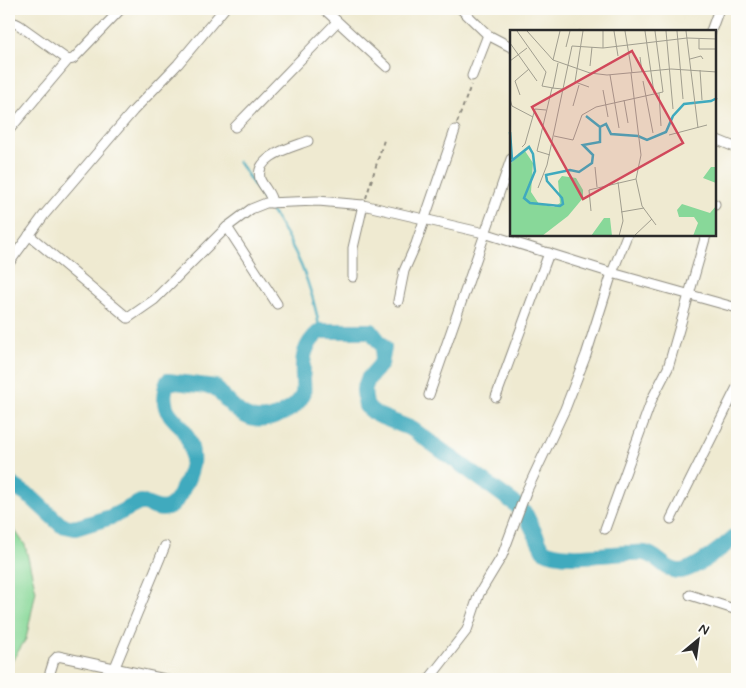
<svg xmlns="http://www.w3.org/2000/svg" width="746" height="688" font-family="Mynerve,sans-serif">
<rect width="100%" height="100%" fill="#fdfcf7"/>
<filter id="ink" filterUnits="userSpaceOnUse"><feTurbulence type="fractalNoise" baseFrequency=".02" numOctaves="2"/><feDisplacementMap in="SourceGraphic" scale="10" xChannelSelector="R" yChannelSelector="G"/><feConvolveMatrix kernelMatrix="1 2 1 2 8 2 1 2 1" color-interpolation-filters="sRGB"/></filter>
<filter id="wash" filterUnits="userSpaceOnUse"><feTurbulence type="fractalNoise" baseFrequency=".0096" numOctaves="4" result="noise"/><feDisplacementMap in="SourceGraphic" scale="20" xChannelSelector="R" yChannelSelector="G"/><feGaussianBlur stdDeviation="1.12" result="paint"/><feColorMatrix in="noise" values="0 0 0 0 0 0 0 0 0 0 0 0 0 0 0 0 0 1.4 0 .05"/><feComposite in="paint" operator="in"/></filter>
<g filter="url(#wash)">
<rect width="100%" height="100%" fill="#efead1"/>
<path fill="#88d899" stroke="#5a8262" d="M 9,522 L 25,545 L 36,591 L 26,639 L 9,666 Z"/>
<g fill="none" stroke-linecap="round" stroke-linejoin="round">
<g stroke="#3faabe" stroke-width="2.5">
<path d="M 238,161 L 265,202"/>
<path d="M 268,206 C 295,246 312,283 320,331"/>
</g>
<path stroke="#3faabe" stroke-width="16" d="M 9,483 L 32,498 L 61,525 L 75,528 L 111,517 L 141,502 C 155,508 167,515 177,499 C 192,474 200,455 182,428 C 177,421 168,415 166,407 C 163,397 164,390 168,381 L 215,387 C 234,409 250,430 281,414 C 291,409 298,405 303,394 C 304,389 303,383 303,378 C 302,357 304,345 320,331 L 371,331 L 384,348 L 381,364 L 368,379 L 364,390 L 366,406 L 377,415 L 412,429 L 514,503 L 526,515 L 543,550 C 566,563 618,551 645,553 C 658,555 665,571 679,571 C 694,571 726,545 737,535"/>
</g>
</g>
<g filter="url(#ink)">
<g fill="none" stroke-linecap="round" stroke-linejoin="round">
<g stroke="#8d8a7e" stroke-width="11">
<g id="minor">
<path d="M 324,9 L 387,67"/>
<path d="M 461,9 L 488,35 L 511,47"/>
<path d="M 9,25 L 15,23 L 19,25 L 68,60"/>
<path d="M 711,31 L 719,9"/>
<path d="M 472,76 L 488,35"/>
<path d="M 235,127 L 337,22"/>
<path d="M 9,130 L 68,60 L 73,59 L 121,9"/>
<path d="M 715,139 L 737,148"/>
<path d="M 272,203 C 272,194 263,187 260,179 C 254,156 293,147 308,141"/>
<path d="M 715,205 L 715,204"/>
<path d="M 227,227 L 277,304"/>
<path d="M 29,235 L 128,318 L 154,300 L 227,227 L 251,209 L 266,203 L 318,201 L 363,205 L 484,233 L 612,273 L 737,308"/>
<path d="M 9,263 L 44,215 L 133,111 L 178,64 L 224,9"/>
<path d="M 353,277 L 353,248 L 363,205"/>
<path d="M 398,301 L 404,271 L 416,244 L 455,130"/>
<path d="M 429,395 L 511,159"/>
<path d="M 496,397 L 549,253"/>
<path d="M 671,519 L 737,387"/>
<path d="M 605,529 L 652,399 L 668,368 L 706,235"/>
<path d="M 690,595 L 737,610"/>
<path d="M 115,667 L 165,546"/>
<path d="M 48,679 L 54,660 L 58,656 L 165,679"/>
<path d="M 429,679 L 467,630 L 479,594 L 502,556 L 526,492 L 565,409 L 586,355 L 612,273 L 627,235"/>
</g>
</g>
<g stroke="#8d8a7e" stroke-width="2" stroke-dasharray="4 4" stroke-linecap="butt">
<path d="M 579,31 L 580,31"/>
<path d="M 457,123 L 471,85"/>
<path d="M 366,198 L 384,140"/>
</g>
<use href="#minor" stroke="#fff" stroke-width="9"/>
</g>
</g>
<g transform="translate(510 30)">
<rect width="206" height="206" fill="#efead1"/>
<path d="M 15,121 L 23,133 L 21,162 L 29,174 L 44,177 L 50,173 L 48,151 L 52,146 L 66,148 L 73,160 L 73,168 L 58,186 L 32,206 L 0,206 L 0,135 L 9,123 ZM 201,137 L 206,137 L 206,153 L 193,148 ZM 172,174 L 200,183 L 206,176 L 206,206 L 183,206 L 188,193 L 184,187 L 169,187 L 167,180 ZM 94,188 L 100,188 L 102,206 L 81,206 Z" fill="#88d899"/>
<path fill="none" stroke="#3faabe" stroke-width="2.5" d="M 76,86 L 90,97M 0,102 L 2,129M 0,132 L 19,117 L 23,124 L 25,141 L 14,168 L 20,173 L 50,176 L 53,174 L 52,168 L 37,151 L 36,145 L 60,140 L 69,142 L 82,133 L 83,125 L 73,115 L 90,112 L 90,97 L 96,94 L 101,104 L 128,106 L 137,110 L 156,102 L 163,86 L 174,74 L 201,71 L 207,68"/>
<path fill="none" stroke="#a19e8f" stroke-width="1" d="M 7,1 L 36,42 L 32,56 L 43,58 L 48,33M 17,1 L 43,30 L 80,43 L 97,45 L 161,39 L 207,42M 73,1 L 65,52 L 79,57M 104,1 L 108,26M 115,1 L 122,43M 135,1 L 144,63M 156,1 L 163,79M 167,1 L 173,69M 176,1 L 188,98M 189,9 L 189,19 L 205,19M 0,13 L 27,51M 56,17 L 60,1M 93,18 L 93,1M 130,27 L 132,42M 180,29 L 191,26 L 193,29M 43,30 L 50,1M 0,31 L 17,18M 80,36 L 82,17M 190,40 L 192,70M 121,43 L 131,125 L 126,149 L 132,176 L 146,195M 100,45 L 109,98M 133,51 L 143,103M 93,60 L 98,87M 149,63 L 151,96M 10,65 L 5,51 L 19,39M 0,69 L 2,76 L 23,87M 114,70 L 118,93M 63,76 L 69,55M 159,105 L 197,95M 44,106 L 63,110 L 72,85 L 86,77 L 153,62 L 145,1M 12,117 L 15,114 L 25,79 L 36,80M 40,125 L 27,121 L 42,58 L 53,59M 85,137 L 87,157M 108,152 L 113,191 L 109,206M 28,158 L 37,135 L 62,16 L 93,18 L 177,8 L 207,9M 81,181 L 79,160 L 126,149M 111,182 L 134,178M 124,206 L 142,189"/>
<path fill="#d1495b" fill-opacity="0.15" stroke="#d1495b" stroke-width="2.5" d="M 122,21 L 173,113 L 73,169 L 22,77 Z"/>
<rect width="206" height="206" fill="none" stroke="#2b2b2b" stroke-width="2.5"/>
</g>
<rect width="746" height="688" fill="none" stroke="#fdfcf7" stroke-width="30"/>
<g transform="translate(698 640) rotate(29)" stroke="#fdfcf7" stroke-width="4" paint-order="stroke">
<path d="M0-4L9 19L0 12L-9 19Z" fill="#2b2b2b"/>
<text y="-8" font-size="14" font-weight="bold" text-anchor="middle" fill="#2b2b2b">N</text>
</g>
</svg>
